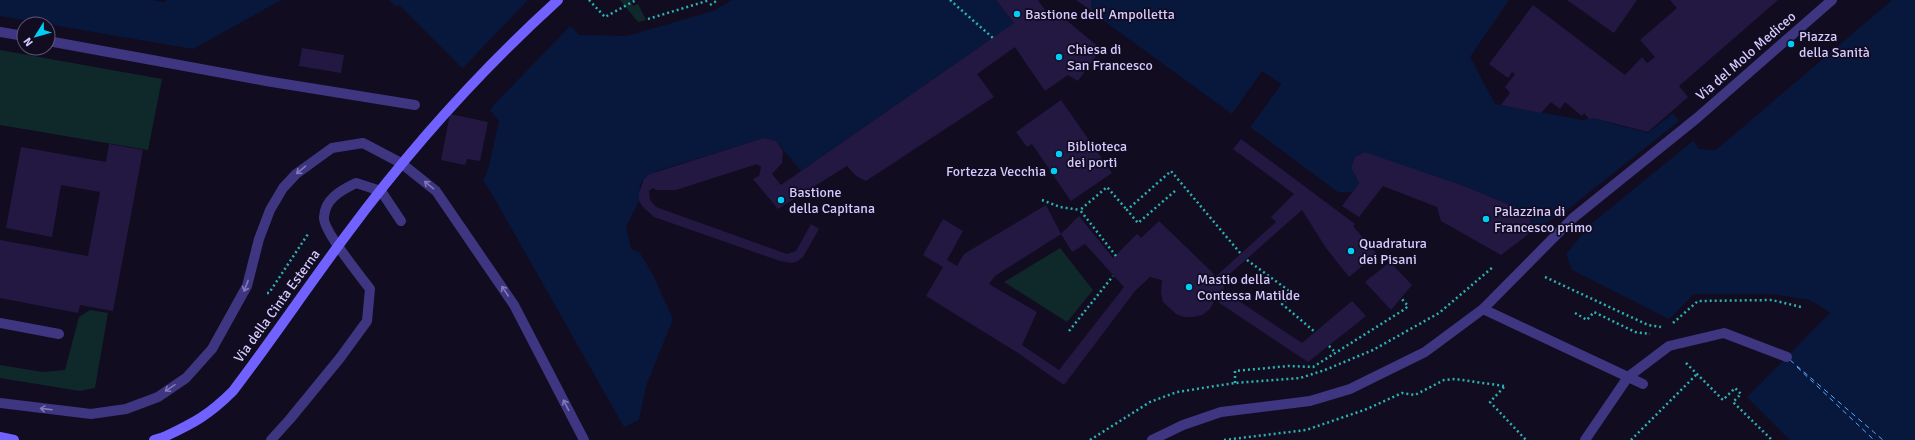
<svg xmlns="http://www.w3.org/2000/svg" width="1915" height="440" font-family="Signika,sans-serif">
<rect width="100%" height="100%" fill="#110c20"/>
<g fill="#0f292a">
<path d="M 620,0 L 630,0 L 633,6 L 638,4 L 646,20 L 638,22 Z"/>
<path d="M 0,50 L 162,79 L 148,150 L 0,125 Z"/>
<path d="M 1060,248 L 1093,290 L 1067,322 L 1004,282 Z"/>
<path d="M 90,310 L 108,313 L 95,388 L 80,391 L 0,378 L 0,365 L 42,372 L 65,370 L 79,317 Z"/>
</g>
<g fill="#08183d">
<path d="M 0,0 L 151,0 L 164,2 L 167,0 L 281,0 L 193,49 L 0,16 Z"/>
<path d="M 388,0 L 547,0 L 579,35 L 627,36 L 713,11 L 732,0 L 996,0 L 1014,23 L 801,171 L 776,141 L 764,138 L 657,171 L 644,179 L 640,185 L 639,201 L 626,227 L 631,249 L 640,253 L 653,275 L 673,319 L 646,386 L 639,420 L 624,427 L 492,194 L 483,181 L 488,170 L 499,121 L 490,110 L 496,102 L 399,5 L 395,6 Z"/>
<path d="M 1091,0 L 1509,0 L 1470,57 L 1495,104 L 1583,120 L 1593,118 L 1648,133 L 1673,113 L 1699,149 L 1716,150 L 1892,0 L 1915,0 L 1915,440 L 1790,440 L 1747,397 L 1830,313 L 1810,300 L 1772,294 L 1694,294 L 1669,319 L 1572,270 L 1566,254 L 1591,224 L 1567,210 L 1529,233 C 1534,225 1533,216 1524,211 L 1464,186 L 1363,153 C 1346,159 1353,172 1359,183 L 1352,192 L 1338,192 L 1250,127 L 1281,84 L 1262,72 L 1232,114 L 1096,15 L 1091,9 Z"/>
</g>
<g fill="#110c20">
<path d="M 528,0 L 549,0 L 572,24 L 488,111 L 488,109 L 494,102 L 461,70 Z"/>
<path d="M 1262,71 L 1281,84 L 1250,127 L 1249,126 L 1278,85 L 1263,74 L 1233,115 L 1232,114 Z"/>
<path d="M 1679,121 L 1693,141 L 1591,224 L 1567,210 Z"/>
</g>
<g fill="none" stroke-linecap="round" stroke-linejoin="round">
<g stroke="#59a7ff" stroke-width="1" stroke-dasharray="5 4" stroke-linecap="butt">
<path d="M 1790,360 L 1883,440"/>
<path d="M 1797,367 L 1874,440"/>
</g>
</g>
<g fill="#231841">
<path d="M 996,0 L 1038,0 L 1053,21 L 1060,15 L 1101,49 L 1078,81 L 1068,75 L 1045,91 L 1015,47 L 977,74 L 994,97 L 866,181 L 856,176 L 847,166 L 778,209 L 753,179 L 759,176 L 761,167 L 757,164 L 676,190 L 656,190 L 653,188 L 649,191 L 650,200 L 656,207 L 787,254 L 796,251 L 811,224 L 819,229 L 803,257 L 798,261 L 792,263 L 780,261 L 654,217 L 643,207 L 639,201 L 639,193 L 644,179 L 650,174 L 764,138 L 776,141 L 783,151 L 782,163 L 772,174 L 781,185 L 1014,23 Z"/>
<path d="M 1076,0 L 1091,0 L 1091,9 L 1093,12 Z"/>
<path d="M 1567,0 L 1637,0 L 1614,33 Z"/>
<path d="M 1670,0 L 1778,0 L 1679,86 L 1688,97 L 1648,132 L 1593,118 L 1589,119 L 1584,113 L 1582,116 L 1565,102 L 1560,109 L 1551,102 L 1541,113 L 1501,105 L 1510,93 L 1505,87 L 1515,74 L 1512,72 L 1508,78 L 1489,64 L 1533,5 L 1625,75 L 1642,57 L 1647,63 L 1655,57 L 1640,40 L 1677,8 Z"/>
<path d="M 302,48 L 344,55 L 341,73 L 299,66 Z"/>
<path d="M 1061,100 L 1112,173 L 1071,201 L 1032,144 L 1027,147 L 1016,132 Z"/>
<path d="M 450,114 L 488,122 L 480,161 L 467,159 L 465,165 L 441,160 Z"/>
<path d="M 1241,139 L 1355,224 L 1353,226 L 1377,254 L 1349,277 L 1326,248 L 1302,210 L 1223,280 L 1224,291 L 1302,343 L 1352,301 L 1366,316 L 1308,362 L 1215,300 L 1210,309 L 1202,315 L 1193,317 L 1184,317 L 1176,314 L 1163,302 L 1161,293 L 1162,280 L 1150,277 L 1135,291 L 1064,385 L 1018,353 L 926,296 L 943,267 L 923,255 L 943,219 L 963,231 L 947,260 L 957,266 L 964,254 L 1046,205 L 1061,234 L 995,276 L 989,284 L 1037,312 L 1022,345 L 1059,370 L 1124,287 L 1085,244 L 1072,252 L 1061,234 L 1079,216 L 1113,258 L 1137,234 L 1141,238 L 1159,221 L 1212,272 L 1215,277 L 1276,222 L 1271,217 L 1294,194 L 1233,149 Z"/>
<path d="M 109,144 L 143,150 L 113,311 L 80,305 L 78,313 L 0,298 L 0,240 L 88,256 L 100,192 L 61,185 L 52,237 L 6,228 L 21,147 L 106,162 Z"/>
<path d="M 1363,153 L 1367,153 L 1464,186 L 1524,211 L 1530,217 L 1532,229 L 1526,236 L 1501,255 L 1441,221 L 1437,207 L 1383,186 L 1359,217 L 1342,206 L 1359,183 L 1352,169 L 1352,165 L 1355,157 Z"/>
<path d="M 1390,262 L 1412,285 L 1391,310 L 1365,282 Z"/>
</g>
<g fill="none" stroke-linecap="round" stroke-linejoin="round">
<g stroke="#2bb2b3" stroke-width="2.5" stroke-dasharray="2 3" stroke-linecap="butt">
<path d="M 589,0 L 605,17 L 636,0"/>
<path d="M 950,0 L 993,38"/>
<path d="M 710,5 L 718,0"/>
<path d="M 648,19 L 710,0"/>
<path d="M 1175,191 L 1138,223 L 1127,210 L 1171,171 L 1241,254"/>
<path d="M 1042,200 L 1060,207 L 1080,210"/>
<path d="M 1116,256 L 1080,210 L 1107,187 L 1127,210"/>
<path d="M 1247,260 L 1292,293 L 1282,304 L 1315,332"/>
<path d="M 1545,277 L 1648,325 L 1661,327"/>
<path d="M 267,293 L 269,293 L 308,234"/>
<path d="M 1575,313 L 1587,320 L 1594,312 L 1635,332 L 1650,334"/>
<path d="M 1673,323 L 1698,301 L 1772,300 L 1801,307"/>
<path d="M 1069,331 L 1113,276"/>
<path d="M 1329,346 L 1336,353"/>
<path d="M 1686,363 L 1723,400 L 1735,388 L 1741,394 L 1733,402 L 1772,440"/>
<path d="M 1235,383 L 1235,371 L 1289,366 L 1313,367 L 1405,309 L 1408,306 L 1401,298"/>
<path d="M 1504,387 L 1490,402 L 1526,440"/>
<path d="M 1090,440 L 1150,402 L 1177,392 L 1235,383 L 1300,378 L 1325,370 L 1373,350 L 1439,313 L 1493,267"/>
<path d="M 1224,440 L 1306,430 L 1367,409 L 1402,393 L 1415,395 L 1444,380 L 1455,379 L 1504,386"/>
<path d="M 1631,440 L 1697,374"/>
</g>
<g stroke="#3e3680" stroke-width="10">
<path d="M 0,32 L 24,36"/>
<path d="M 48,41 L 152,60"/>
<path d="M 1483,309 L 1643,384"/>
<path d="M 271,440 L 290,419 L 340,358 L 367,321 L 370,289 C 361,277 322,229 324,217 C 325,198 342,190 356,183 L 381,191 L 401,221"/>
<path d="M 1152,440 L 1183,425 L 1221,412 L 1310,401 L 1350,389 L 1425,352 L 1483,309 L 1573,218 L 1697,118 L 1832,0"/>
<path d="M 1585,440 L 1628,377 L 1669,346 L 1724,333 L 1787,357"/>
</g>
<path stroke="#3e3680" stroke-width="10" d="M 152,60 L 266,81 L 415,105"/>
<g stroke="#3e3680" stroke-width="10">
<path d="M 0,323 L 59,334"/>
<path d="M 0,403 L 91,414 L 126,409 L 158,397 L 186,378 L 212,349 L 247,286 L 259,239 L 270,210 L 283,188 L 296,174 L 332,148 L 363,143 L 401,163 L 436,191 L 514,305 L 584,440"/>
</g>
<g stroke="#7162ff" stroke-width="10">
<path d="M 0,437 L 14,440"/>
<path d="M 154,440 L 164,437"/>
</g>
<path stroke="#7162ff" stroke-width="10" d="M 164,437 C 194,423 209,415 233,391 C 272,340 308,286 347,234 C 409,150 481,70 558,0"/>
</g>
<defs><path id="oneway-shaft" d="M-6 0H5M1.5-3L5.5 0L1.5 3" fill="none" stroke-width="1.6" stroke-linecap="round" stroke-linejoin="round"/></defs>
<g stroke="#8279b9">
<use href="#oneway-shaft" transform="translate(301 170) rotate(140)"/>
<use href="#oneway-shaft" transform="translate(429 185) rotate(-141)"/>
<use href="#oneway-shaft" transform="translate(246 286) rotate(111)"/>
<use href="#oneway-shaft" transform="translate(505 291) rotate(-124)"/>
<use href="#oneway-shaft" transform="translate(170 388) rotate(146)"/>
<use href="#oneway-shaft" transform="translate(566 405) rotate(-117)"/>
<use href="#oneway-shaft" transform="translate(46 409) rotate(-173)"/>
</g>
<g fill="#00cef6" stroke="#110c20" stroke-width="1.5">
<circle cx="1017" cy="14" r="4"/>
<circle cx="1791" cy="44" r="4"/>
<circle cx="1059" cy="57" r="4"/>
<circle cx="1059" cy="154" r="4"/>
<circle cx="1054" cy="171" r="4"/>
<circle cx="781" cy="200" r="4"/>
<circle cx="1486" cy="219" r="4"/>
<circle cx="1351" cy="251" r="4"/>
<circle cx="1189" cy="287" r="4"/>
</g>
<g text-anchor="middle" dominant-baseline="central" stroke-width="3.5" stroke-linejoin="round" paint-order="stroke">
<g font-size="14" fill="#d5cbff" stroke="#110c20" text-anchor="start">
<text x="1025" y="14">Bastione dell' Ampolletta</text>
<text x="1799" y="36">Piazza<tspan x="1799" dy="16">della Sanità</tspan></text>
<text x="1067" y="49">Chiesa di<tspan x="1067" dy="16">San Francesco</tspan></text>
<text x="1067" y="146">Biblioteca<tspan x="1067" dy="16">dei porti</tspan></text>
<text x="1046" y="171" text-anchor="end">Fortezza Vecchia</text>
<text x="789" y="192">Bastione<tspan x="789" dy="16">della Capitana</tspan></text>
<text x="1494" y="211">Palazzina di<tspan x="1494" dy="16">Francesco primo</tspan></text>
<text x="1359" y="243">Quadratura<tspan x="1359" dy="16">dei Pisani</tspan></text>
<text x="1197" y="279">Mastio della<tspan x="1197" dy="16">Contessa Matilde</tspan></text>
</g>
<g font-size="14" fill="#d5cbff" stroke="#110c20">
<text transform="translate(1746 56) rotate(-41)">Via del Molo Mediceo</text>
<text transform="translate(277 306) rotate(-54)">Via della Cinta Esterna</text>
</g>
</g>
<g transform="translate(36 36) rotate(233)"><circle r="19" fill="#110c20" stroke="#5f5879"/>
<path d="M0-3L7 15L0 10L-7 15Z" fill="#00cef6"/>
<text y="-6" font-size="11" font-weight="bold" text-anchor="middle" fill="#d5cbff">N</text>
</g>
</svg>
